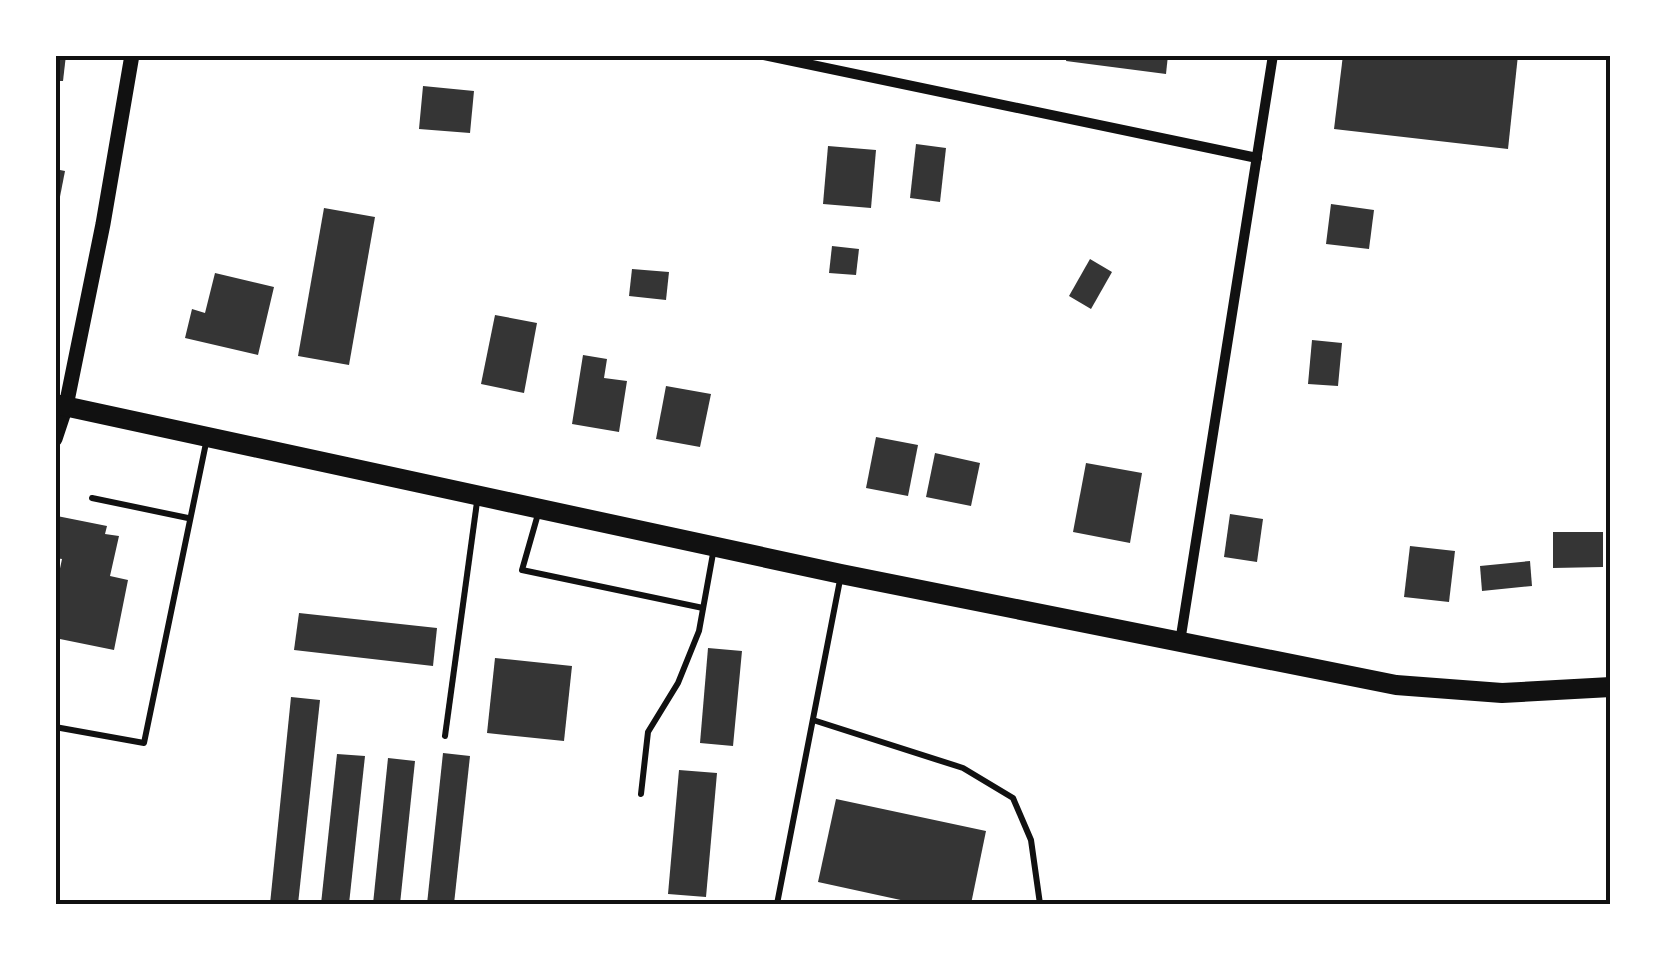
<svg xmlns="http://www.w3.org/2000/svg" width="1666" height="959" font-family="'Times New Roman',serif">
<rect width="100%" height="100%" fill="#fff"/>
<g fill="#353535">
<path d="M 55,55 L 66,55 L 63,81 L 55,81 Z"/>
<path d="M 1067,55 L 1168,55 L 1166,74 L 1066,61 Z"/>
<path d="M 1343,55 L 1518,55 L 1508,149 L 1334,129 Z"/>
<path d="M 423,86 L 474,91 L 470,133 L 419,129 Z"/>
<path d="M 916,144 L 946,148 L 940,202 L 910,198 Z"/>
<path d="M 828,146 L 876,150 L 871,208 L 823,204 Z"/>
<path d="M 55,169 L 65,171 L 57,212 L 55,211 Z"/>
<path d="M 1331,204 L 1374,210 L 1369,249 L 1326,244 Z"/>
<path d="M 324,208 L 375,217 L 349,365 L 298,356 Z"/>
<path d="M 832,246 L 859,249 L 856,275 L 829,273 Z"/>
<path d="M 1090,259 L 1112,272 L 1091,309 L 1069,296 Z"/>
<path d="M 632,269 L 669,272 L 666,300 L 629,296 Z"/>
<path d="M 215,273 L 274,287 L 258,355 L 185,338 L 192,309 L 205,313 Z"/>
<path d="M 495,315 L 537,323 L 524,393 L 481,384 Z"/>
<path d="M 1312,340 L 1342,343 L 1338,386 L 1308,384 Z"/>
<path d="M 583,355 L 607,359 L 604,378 L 627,381 L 619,432 L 572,424 Z"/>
<path d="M 666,386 L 711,394 L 700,447 L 656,439 Z"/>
<path d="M 876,437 L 918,445 L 908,496 L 866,488 Z"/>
<path d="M 935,453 L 980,463 L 971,506 L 926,497 Z"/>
<path d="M 1086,463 L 1142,473 L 1130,543 L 1073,532 Z"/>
<path d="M 1230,514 L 1263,519 L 1257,562 L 1224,557 Z"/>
<path d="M 57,516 L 107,526 L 105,534 L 119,536 L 110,576 L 128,580 L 114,650 L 55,638 L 55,592 L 62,559 L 55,558 Z"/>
<path d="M 1553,532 L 1603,532 L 1603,567 L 1553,568 Z"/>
<path d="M 1410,546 L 1455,551 L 1449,602 L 1404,597 Z"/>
<path d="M 1530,561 L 1532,586 L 1482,591 L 1480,566 Z"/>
<path d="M 299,613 L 437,628 L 433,666 L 294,650 Z"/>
<path d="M 708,648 L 742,651 L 733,746 L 700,743 Z"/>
<path d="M 495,658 L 572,666 L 564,741 L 487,733 Z"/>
<path d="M 291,697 L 320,700 L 298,904 L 270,904 Z"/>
<path d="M 443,753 L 470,756 L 454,904 L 427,904 Z"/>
<path d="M 337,754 L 365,756 L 349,904 L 321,904 Z"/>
<path d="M 388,758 L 415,761 L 400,904 L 373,904 Z"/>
<path d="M 679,770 L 717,773 L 706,897 L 668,894 Z"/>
<path d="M 836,799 L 986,831 L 971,904 L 919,904 L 818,882 Z"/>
</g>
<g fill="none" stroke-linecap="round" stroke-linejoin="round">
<g stroke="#111" stroke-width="6">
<path d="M 92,498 L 188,518"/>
<path d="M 538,514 L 522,570 L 703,608"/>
<path d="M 813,720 L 963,768 L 1013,798 L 1031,840 L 1040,904"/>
<path d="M 55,727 L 144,743 L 206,443"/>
<path d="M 445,736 L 477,502"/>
<path d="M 641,794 L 648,732 L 678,683 L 699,631 L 714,548"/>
<path d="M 777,904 L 840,580"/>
</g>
<g stroke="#111" stroke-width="10">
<path d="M 764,55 L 1257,158"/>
<path d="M 1180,642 L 1273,55"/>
</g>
<path stroke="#111" stroke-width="15" d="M 55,439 L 66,406 L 103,224 L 132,55"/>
<path stroke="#111" stroke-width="20" d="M 55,404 L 841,574 L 1396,685 L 1502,693 L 1611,687"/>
</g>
<rect width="1666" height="959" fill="none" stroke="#ffffff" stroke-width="115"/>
<rect x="58" y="58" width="1550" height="844" fill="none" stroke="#111" stroke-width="4"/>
</svg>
